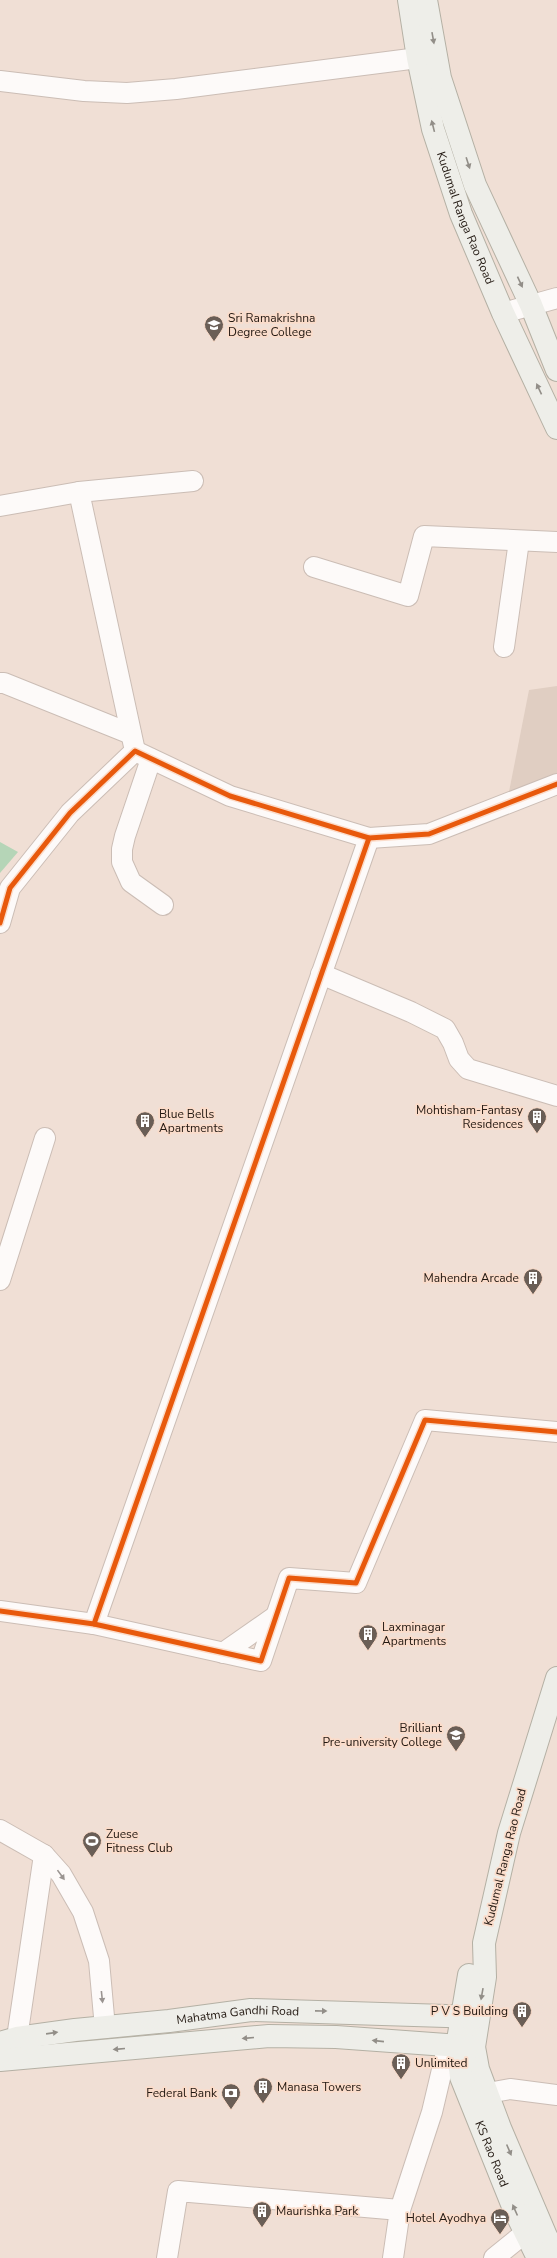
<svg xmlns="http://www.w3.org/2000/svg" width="557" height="2258" font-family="'Nunito Sans',sans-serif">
<rect width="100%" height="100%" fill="#f0dfd5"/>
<path fill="#e0cec2" d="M 557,686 L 557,776 L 508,797 L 529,690 Z"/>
<path fill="#b5d5b7" d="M 0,842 L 18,852 L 0,873 Z"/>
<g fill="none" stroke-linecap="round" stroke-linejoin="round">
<g stroke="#cbbdb5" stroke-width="22">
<g id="minor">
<path d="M 0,81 L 84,91 L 127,93 L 176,89 L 418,58"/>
<path d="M 503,313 L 557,298"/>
<path d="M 79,492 L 135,751"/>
<path d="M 0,506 L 79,492 L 193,481"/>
<path d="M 314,567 L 408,596 L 424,536 L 557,542"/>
<path d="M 504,647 L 519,541"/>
<path d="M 0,683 L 4,683 L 131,734"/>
<path d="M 151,759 L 125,836 L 122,849 L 122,862 L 131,882 L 163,905"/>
<path d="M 0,923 L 10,888 L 70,813 L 135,751 L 230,796 L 369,838 L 429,834 L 557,784"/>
<path d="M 321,974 L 411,1012 L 445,1029 L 453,1043 L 459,1059 L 468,1069 L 557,1096"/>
<path d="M 0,1280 L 45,1138"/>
<path d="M 0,1611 L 94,1624 L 261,1661 L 289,1578 L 356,1583 L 425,1420 L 557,1432"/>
<path d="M 94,1624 L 369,838"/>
<path d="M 223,1653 L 276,1616"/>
<path d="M 0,1830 L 44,1855 L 61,1874 L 83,1912 L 99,1961 L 105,2028"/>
<path d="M 17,2038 L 44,1855"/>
<path d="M 488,2093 L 510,2089 L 557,2095"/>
<path d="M 400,2210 L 432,2112 L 445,2057"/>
<path d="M 167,2258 L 178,2191 L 400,2210 L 393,2258"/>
<path d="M 494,2258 L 525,2233"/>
</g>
</g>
<g stroke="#b4b0a4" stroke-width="24">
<g id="major">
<path id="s1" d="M 409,0 L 418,58 L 433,129 L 461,214 L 503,313 L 557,428"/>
<path d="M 426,0 L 440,78 L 475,185 L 531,305 L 557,370"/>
<path d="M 557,1678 L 509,1833 L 484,1943 L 485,1977 L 474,2047 L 478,2069 L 500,2128 L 546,2236 L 557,2256"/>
<path id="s2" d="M 469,1975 L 457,2046 L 461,2077 L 514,2209 L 538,2258"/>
<path id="s3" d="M 0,2043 L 17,2038 L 75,2030 L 169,2021 L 251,2010 L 478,2017"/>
<path d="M 0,2060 L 269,2036 L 336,2037 L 474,2047"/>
</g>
</g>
<use href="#minor" stroke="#fdfaf9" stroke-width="20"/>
<use href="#major" stroke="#eeeee9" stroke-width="22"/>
<g stroke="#fbdcca" stroke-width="8">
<g id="cycleway">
<path d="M 0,923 L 10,888 L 70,813 L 135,751 L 230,796 L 369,838 L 429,834 L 557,784"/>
<path d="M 0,1611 L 94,1624 L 261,1661 L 289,1578 L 356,1583 L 425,1420 L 557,1432"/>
<path d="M 94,1624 L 369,838"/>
</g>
</g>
<use href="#cycleway" stroke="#e8590c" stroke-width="5"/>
</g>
<defs><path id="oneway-solid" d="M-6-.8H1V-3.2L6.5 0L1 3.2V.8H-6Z"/></defs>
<g fill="#928e88">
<use href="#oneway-solid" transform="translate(433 38) rotate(80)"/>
<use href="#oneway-solid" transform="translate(433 126) rotate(-104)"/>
<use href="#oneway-solid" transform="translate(468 163) rotate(72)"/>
<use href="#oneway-solid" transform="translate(520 282) rotate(65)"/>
<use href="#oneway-solid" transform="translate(539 389) rotate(-115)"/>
<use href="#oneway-solid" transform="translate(482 1994) rotate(100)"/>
<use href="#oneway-solid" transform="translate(321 2011) rotate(1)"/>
<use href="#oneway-solid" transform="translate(52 2033) rotate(-8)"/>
<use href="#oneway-solid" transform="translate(248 2038) rotate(175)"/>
<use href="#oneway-solid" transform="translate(378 2041) rotate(-174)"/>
<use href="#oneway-solid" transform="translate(119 2049) rotate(175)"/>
<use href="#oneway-solid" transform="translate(509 2150) rotate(67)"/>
<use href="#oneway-solid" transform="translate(515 2210) rotate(-114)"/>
</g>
<g fill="#9a9491">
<use href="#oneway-solid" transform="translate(61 1875) rotate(54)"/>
<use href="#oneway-solid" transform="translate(102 1997) rotate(84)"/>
</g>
<defs>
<g id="university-pin" transform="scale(1)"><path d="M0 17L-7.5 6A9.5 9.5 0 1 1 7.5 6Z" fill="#6a5e56" stroke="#fbdcca"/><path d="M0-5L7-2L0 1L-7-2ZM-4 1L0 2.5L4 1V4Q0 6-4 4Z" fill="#fff"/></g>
<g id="building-pin" transform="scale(1)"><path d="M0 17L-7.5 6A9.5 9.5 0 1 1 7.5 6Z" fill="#6a5e56" stroke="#fbdcca"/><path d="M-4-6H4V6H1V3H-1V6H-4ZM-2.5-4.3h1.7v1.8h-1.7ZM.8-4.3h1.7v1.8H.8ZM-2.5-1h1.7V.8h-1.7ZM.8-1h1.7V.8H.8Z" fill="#fff"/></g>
<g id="stadium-pin" transform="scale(1)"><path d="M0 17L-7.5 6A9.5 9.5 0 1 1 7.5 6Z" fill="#6a5e56" stroke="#fbdcca"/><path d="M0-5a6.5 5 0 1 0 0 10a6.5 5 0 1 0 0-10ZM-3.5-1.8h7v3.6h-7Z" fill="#fff"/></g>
<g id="bank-pin" transform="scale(1)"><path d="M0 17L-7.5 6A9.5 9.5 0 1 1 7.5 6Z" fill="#6a5e56" stroke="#fbdcca"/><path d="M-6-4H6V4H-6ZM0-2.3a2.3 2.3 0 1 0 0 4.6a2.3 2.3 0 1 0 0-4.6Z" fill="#fff"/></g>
<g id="hotel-pin" transform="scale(1)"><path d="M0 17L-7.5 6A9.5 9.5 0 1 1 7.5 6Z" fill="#6a5e56" stroke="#fbdcca"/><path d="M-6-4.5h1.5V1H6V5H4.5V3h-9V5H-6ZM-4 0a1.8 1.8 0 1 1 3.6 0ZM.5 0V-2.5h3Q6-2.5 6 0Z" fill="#fff"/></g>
</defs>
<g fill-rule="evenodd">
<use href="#university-pin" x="214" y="325"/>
<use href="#building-pin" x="537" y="1117"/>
<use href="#building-pin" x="145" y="1121"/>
<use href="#building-pin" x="533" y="1278"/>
<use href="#building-pin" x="368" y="1634"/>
<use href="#university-pin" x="456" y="1735"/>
<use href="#stadium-pin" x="92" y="1841"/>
<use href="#building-pin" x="522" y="2011"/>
<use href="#building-pin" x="401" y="2063"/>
<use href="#building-pin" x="263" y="2087"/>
<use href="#bank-pin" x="231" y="2093"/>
<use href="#building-pin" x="262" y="2211"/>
<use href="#hotel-pin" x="500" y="2218"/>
</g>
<g text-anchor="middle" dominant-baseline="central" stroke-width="3.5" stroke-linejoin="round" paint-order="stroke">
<g font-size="12" fill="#221811" stroke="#fbdcca">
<text stroke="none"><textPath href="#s1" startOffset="226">Kudumal Ranga Rao Road</textPath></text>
<text transform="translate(505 1857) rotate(-76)">Kudumal Ranga Rao Road</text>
<text stroke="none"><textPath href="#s3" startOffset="240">Mahatma Gandhi Road</textPath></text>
<text stroke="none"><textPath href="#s2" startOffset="186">KS Rao Road</textPath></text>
</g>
<g font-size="12" fill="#221811" stroke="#fbdcca" text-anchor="start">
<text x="228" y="318">Sri Ramakrishna<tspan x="228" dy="14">Degree College</tspan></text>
<text x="523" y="1110" text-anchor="end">Mohtisham-Fantasy<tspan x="523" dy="14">Residences</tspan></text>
<text x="159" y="1114">Blue Bells<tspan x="159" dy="14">Apartments</tspan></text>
<text x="519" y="1278" text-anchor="end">Mahendra Arcade</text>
<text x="382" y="1627">Laxminagar<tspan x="382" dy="14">Apartments</tspan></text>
<text x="442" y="1728" text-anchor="end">Brilliant<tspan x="442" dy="14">Pre-university College</tspan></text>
<text x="106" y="1834">Zuese<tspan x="106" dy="14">Fitness Club</tspan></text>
<text x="508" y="2011" text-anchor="end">P V S Building</text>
<text x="415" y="2063">Unlimited</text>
<text x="277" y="2087">Manasa Towers</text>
<text x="217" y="2093" text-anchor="end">Federal Bank</text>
<text x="276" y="2211">Maurishka Park</text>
<text x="486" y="2218" text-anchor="end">Hotel Ayodhya</text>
</g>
</g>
</svg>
